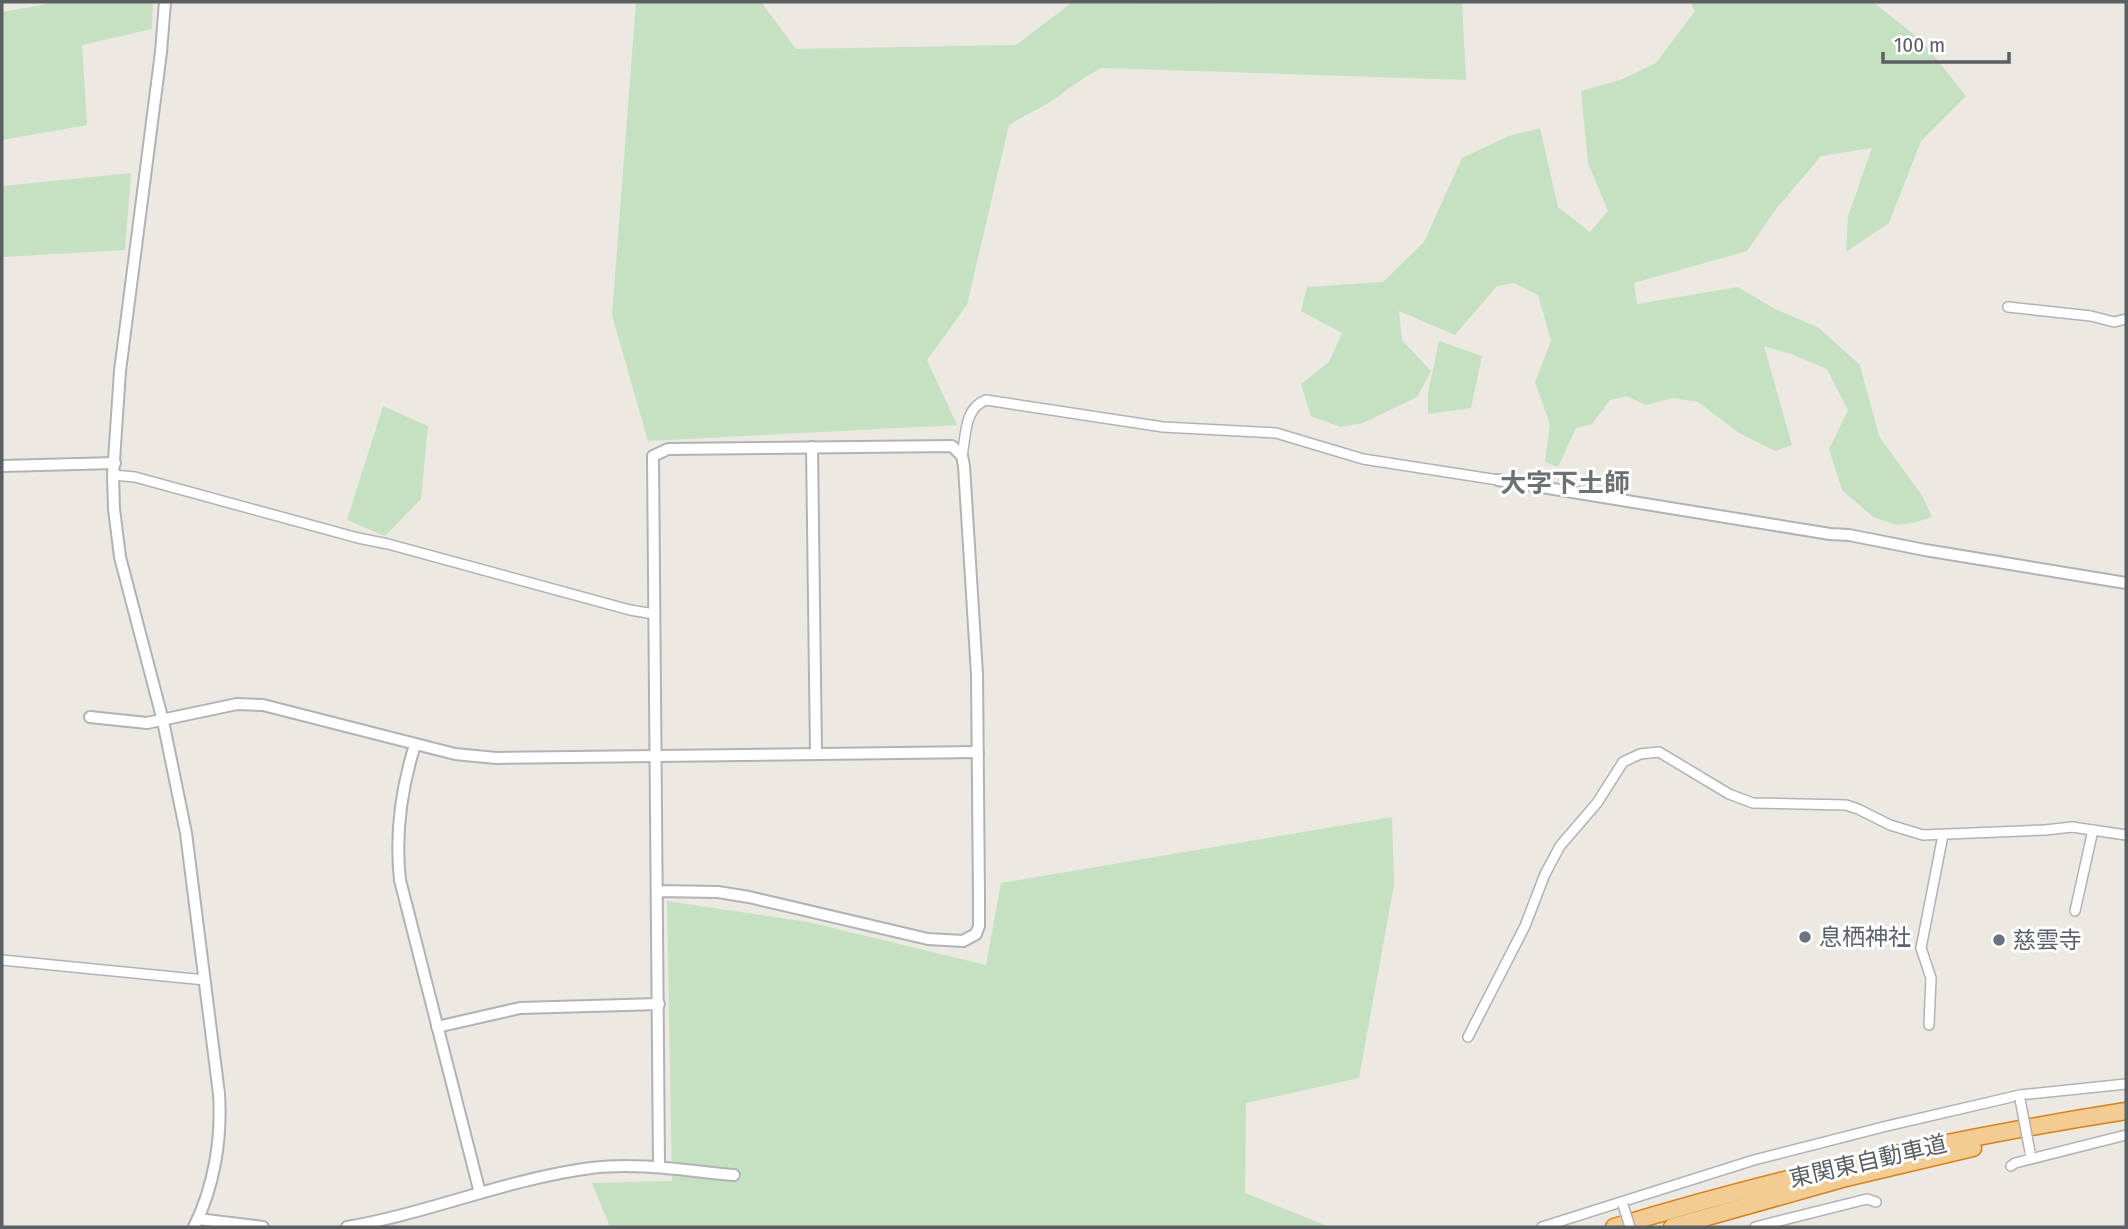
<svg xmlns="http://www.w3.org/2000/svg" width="2128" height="1229" font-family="'Fira Sans Condensed','Noto Sans JP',sans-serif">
<rect width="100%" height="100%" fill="#ece8e2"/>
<g fill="#c6e1c1">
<path d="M 58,2 L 153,2 L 152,29 L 82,45 L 87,125 L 2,140 L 2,12 Z"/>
<path d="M 636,2 L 761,2 L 796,49 L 1016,45 L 1070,4 L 1462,2 L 1466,80 L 1102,68 C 1085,76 1073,85 1059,96 C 1044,107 1025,115 1009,125 L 967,305 L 927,360 L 957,425 L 648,441 L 612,315 Z"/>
<path d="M 1690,2 L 1873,2 L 1922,41 L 1966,96 L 1921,141 L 1889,223 L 1846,252 L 1848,216 L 1872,148 L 1821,156 L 1776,209 L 1747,251 L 1634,283 L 1637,304 L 1738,287 L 1775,309 L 1819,328 L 1860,365 L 1879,436 L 1923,497 L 1932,517 L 1916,522 L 1897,525 L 1873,517 L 1842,490 L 1829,449 L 1848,410 L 1827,369 L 1791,354 L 1764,346 L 1792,445 L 1775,451 L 1739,433 L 1698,402 L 1673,398 L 1646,405 L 1626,396 L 1610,400 L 1592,424 L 1576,428 L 1558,467 L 1545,462 L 1550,424 L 1535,382 L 1551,341 L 1538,295 L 1514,283 L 1497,286 L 1455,335 L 1399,311 L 1402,340 L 1431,371 L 1417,397 L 1363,423 L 1340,427 L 1311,416 L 1301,384 L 1329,362 L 1342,333 L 1301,311 L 1307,287 L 1383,282 L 1424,242 L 1462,158 L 1509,136 L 1540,128 L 1558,207 L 1590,232 L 1608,211 L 1588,163 L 1581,91 L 1623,79 L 1656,63 L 1695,11 Z"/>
<path d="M 131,173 L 125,250 L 2,257 L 2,186 Z"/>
<path d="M 1439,341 L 1482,356 L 1471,408 L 1428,414 L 1428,393 Z"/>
<path d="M 383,406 L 428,426 L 421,499 L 385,536 L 347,520 Z"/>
<path d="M 1392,817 L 1394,885 L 1359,1078 L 1246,1103 L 1245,1193 L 1330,1227 L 610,1227 L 592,1183 L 672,1181 L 667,901 L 808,922 L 986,965 L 1001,883 Z"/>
</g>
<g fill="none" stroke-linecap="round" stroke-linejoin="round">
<g stroke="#b0b3b6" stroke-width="12">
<g id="minor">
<path d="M 2008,307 L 2091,316 L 2114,322 L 2126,319"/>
<path d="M 962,456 C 966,436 964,408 986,400 L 1163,427 L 1276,433 L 1363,459 L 1498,480"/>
<path d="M 113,475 L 135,477 L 358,538 L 388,544 L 630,610 L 654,614"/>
<path d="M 2075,911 L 2093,830"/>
<path d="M 2,960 L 205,980"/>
<path d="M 1929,1025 L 1931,978 L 1921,948 L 1943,835"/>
<path d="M 1468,1037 L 1525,926 L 1545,874 L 1560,846 L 1597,803 L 1623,762 L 1640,754 L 1659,752 L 1729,794 L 1753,803 L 1846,805 L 1858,809 L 1890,825 L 1923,835 L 2045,830 L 2072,827 L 2126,835"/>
<path d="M 2011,1166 L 2015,1163 L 2126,1135"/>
<path d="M 1542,1227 L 1754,1160 L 1887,1126 L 2020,1095 L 2126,1084"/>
<path d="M 1755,1227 L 1867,1199 L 1876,1202"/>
</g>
</g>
<g stroke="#b0b3b6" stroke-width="14">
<g id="tertiary">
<path d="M 165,2 L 161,52 L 120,371 L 113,475 L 114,509 L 120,557 L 163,721 L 186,833 L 219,1094 C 222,1139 214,1187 194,1227"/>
<path d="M 812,447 L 816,754"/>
<path d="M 2,466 L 115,463"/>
<path d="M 1498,480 L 1830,534 L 1849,535 L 1925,550 L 2126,583"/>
<path d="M 90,717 L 147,723 L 237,704 L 263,705 L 455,754 L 496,758 L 978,752"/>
<path d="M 415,745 C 401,789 395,834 400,880 L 480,1193"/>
<path d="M 658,891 L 718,892 L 749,897 L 928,939 L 963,941 L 976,934 L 979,926 L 979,900 L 977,674 L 964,466 L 962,456 L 952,446 L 668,449 L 653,456 L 659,1167"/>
<path d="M 437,1027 L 520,1008 L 659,1004"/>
<path d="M 198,1219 L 263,1227"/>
<path d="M 347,1227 C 429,1213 507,1179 591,1168 C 638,1162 687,1171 734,1175"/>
</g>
</g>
<g stroke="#d87f17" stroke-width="19">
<g id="motorway">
<path d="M 1614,1227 C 1782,1176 1953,1138 2126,1111"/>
<path d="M 1672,1227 L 1842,1179 L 1973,1148"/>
</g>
</g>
<use href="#minor" stroke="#fff" stroke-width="9"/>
<use href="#tertiary" stroke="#fff" stroke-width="10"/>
<use href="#motorway" stroke="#f2cc93" stroke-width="16"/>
<g stroke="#b0b3b6" stroke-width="12" stroke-linecap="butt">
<g id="minor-bridge">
<path d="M 2020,1099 L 2030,1152"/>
<path d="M 1623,1205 L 1630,1227"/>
</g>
</g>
<use href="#minor-bridge" stroke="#fff" stroke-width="9"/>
</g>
<g fill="#6b7280" stroke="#fff" stroke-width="2.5">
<circle cx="1805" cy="937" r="7"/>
<circle cx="1999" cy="940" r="7"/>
</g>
<g text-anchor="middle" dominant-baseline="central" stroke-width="6" stroke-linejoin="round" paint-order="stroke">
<g font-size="23" fill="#5b616d" stroke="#fff" text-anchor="start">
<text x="1819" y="937">息栖神社</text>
<text x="2013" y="940">慈雲寺</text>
</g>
<g font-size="23" fill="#5b5f62" stroke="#fff">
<text transform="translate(1868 1161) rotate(-13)">東関東自動車道</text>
</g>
<g font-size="26" font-weight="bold" fill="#6c7173" stroke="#fff">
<text x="1565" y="483">大字下土師</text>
</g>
</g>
<rect width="2128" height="1229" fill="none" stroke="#5b5f62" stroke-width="7"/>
<path d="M1883 52v10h126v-10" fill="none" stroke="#5b5f62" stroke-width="3.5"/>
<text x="1894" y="52" font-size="21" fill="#5b5f62" stroke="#ffffff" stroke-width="5" paint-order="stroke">100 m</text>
</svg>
